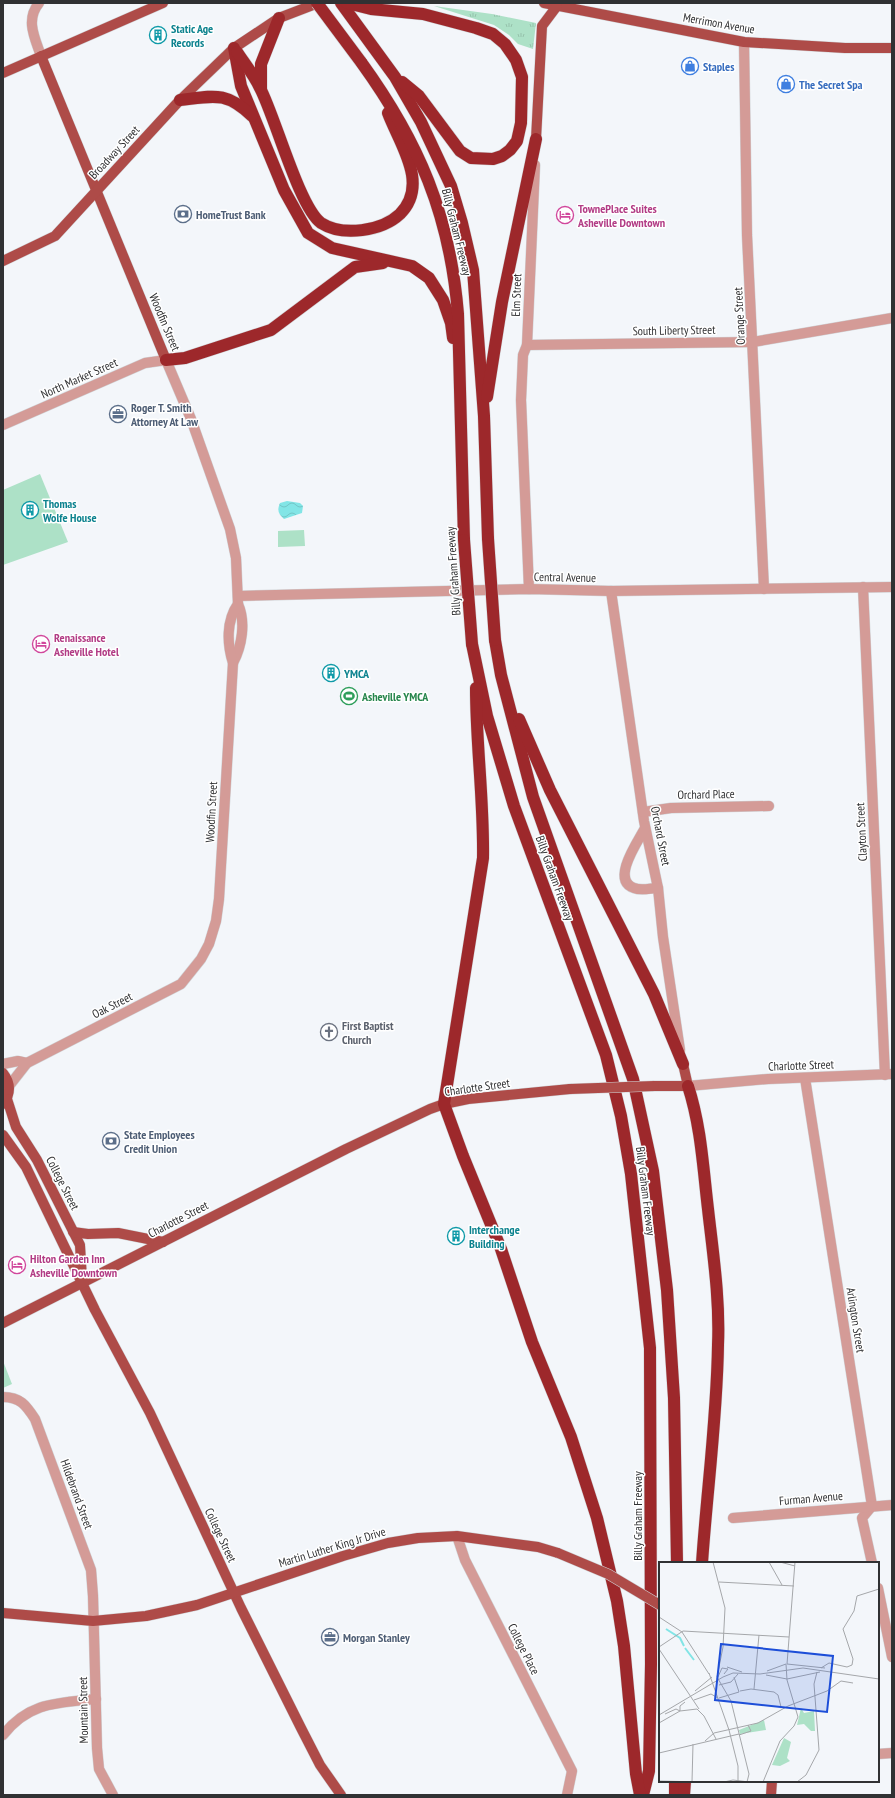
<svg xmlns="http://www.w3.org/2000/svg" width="895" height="1798" font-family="'PT Sans Narrow',sans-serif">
<defs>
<pattern id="grass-tufts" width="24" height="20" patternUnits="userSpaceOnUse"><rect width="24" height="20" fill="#ade1c7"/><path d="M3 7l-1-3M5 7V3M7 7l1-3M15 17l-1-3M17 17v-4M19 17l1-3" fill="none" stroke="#95c2ab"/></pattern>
<pattern id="water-waves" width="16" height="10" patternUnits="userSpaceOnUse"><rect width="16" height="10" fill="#82e5e6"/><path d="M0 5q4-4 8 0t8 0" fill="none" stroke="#71c5c6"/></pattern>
</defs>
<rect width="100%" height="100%" fill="#f3f6fa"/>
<path fill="url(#grass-tufts)" d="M 434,6 L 492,14 L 536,23 L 533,49 L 518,44 L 509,35 L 494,25 Z"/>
<g fill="#ade1c7">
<path d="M 40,474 L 68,542 L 3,565 L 3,490 Z"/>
<path d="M 304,530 L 305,546 L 278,547 L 278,531 Z"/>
<path d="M 3,1361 L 12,1384 L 3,1388 Z"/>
</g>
<path fill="url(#water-waves)" d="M 287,501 L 300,503 L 303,506 L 302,513 L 284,519 C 278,514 277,510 280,503 Z"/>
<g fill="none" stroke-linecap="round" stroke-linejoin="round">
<g stroke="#d0d3d6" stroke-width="11">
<g id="minor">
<path d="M 39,3 C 25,20 35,38 41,56"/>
<path d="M 744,42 L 747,235 L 764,589"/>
<path d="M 527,345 L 753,342 L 892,318"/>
<path d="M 3,425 L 145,363 L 166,360 L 191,419 L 230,529 L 236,558 L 238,604 C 246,622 242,646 233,663"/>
<path d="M 863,587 L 885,1075"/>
<path d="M 529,589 L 521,400 L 523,355 L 527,345 L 535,165"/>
<path d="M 611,591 L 644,821 L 658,888 L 663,937 L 680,1050"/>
<path d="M 238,596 L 529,589 L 611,591 L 892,587"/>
<path d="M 643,812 L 671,808 L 769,806"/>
<path d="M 645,828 C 639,840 610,880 634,888 C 642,891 650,888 658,888"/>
<path d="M 3,1064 L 18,1061 L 27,1063"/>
<path d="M 805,1078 L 872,1506 L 862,1518 L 872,1563"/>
<path d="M 9,1086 L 27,1063 L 181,984 L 201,959 L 209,944 L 216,921 L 219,899 L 233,663 C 227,644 226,621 238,604"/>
<path d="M 688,1086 L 768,1079 L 892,1074"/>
<path d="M 3,1397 C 20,1397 26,1405 35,1419 L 91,1570 L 93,1596 L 97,1748 L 99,1769 L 113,1795"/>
<path d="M 733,1518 L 892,1505"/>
<path d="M 457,1536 L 465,1560 L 572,1771 L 567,1795"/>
<path d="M 878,1588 L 892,1657"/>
<path d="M 3,1735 C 29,1702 57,1703 96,1699"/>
<path d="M 878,1754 L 892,1753"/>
</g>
</g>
<g stroke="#d0d3d6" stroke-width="11">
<g id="major">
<path d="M 544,3 L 744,42 L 845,48 L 892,48"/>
<path d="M 41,56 L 166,360"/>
<path d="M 3,73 L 163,3"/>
<path d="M 536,139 L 542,26 L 557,6"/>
<path d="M 3,261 L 55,236 L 180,100 L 234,48 L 279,18 L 318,3"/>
<path d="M 3,1073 C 11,1083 11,1094 3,1104"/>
<path d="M 654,1086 L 688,1086 L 683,1064"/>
<path d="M 7,1099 L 16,1127 L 37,1160 L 80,1245 L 82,1279"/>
<path d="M 3,1135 L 26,1167 L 95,1310 L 150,1413 L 241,1608 L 301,1728 L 320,1765 L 341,1795"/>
<path d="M 73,1232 L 88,1234 L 118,1233 L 163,1242"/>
<path d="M 3,1323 L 346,1149 L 430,1109 L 444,1104 L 468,1099 L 570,1089"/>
<path d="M 3,1613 L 93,1621 L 146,1616 L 197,1605 L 343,1556 L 388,1543 L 418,1538 L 457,1536 L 538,1547 L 558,1553"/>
<path d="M 771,1795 L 772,1781"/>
</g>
</g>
<g stroke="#d0d3d6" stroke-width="13">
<g id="highway">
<path d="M 341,3 L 395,77 L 421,122 L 451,186 L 462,223 L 473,270 L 484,416 L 488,539"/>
<path d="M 347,3 L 371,9 L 423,14 L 476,28 L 493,34 L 505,44 L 516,60 L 522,77 L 521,123 L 517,141 L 510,150 L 502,156 L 493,159 L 471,158 L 460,151 L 419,96 L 402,82"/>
<path d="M 234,48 L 241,86 L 284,190 L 308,233 L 332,248 L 412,266 L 429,278 L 443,300 L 451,323 L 453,338"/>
<path d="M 237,52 C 245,64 254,75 260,88 C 275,116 299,207 321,223 C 343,237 382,231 400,214 C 430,184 399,143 388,113"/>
<path d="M 361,62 C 419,142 450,215 458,314 L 464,540"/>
<path d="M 261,88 L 261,64 L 279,18"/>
<path d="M 180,100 C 214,96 226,91 252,116"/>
<path d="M 166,360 L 185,358 L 271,330 L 355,267 L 383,263"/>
<path d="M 487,397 L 502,302 L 536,139"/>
<path d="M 495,640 L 501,675 L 533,797 L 633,1079 L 653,1171 L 667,1290 L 674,1398 L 677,1563"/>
<path d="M 472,644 L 487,716 L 514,806 L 606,1055 L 621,1116 L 631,1174 L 650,1348 L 651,1664 L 649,1771 L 643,1795"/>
<path d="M 476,688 C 476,745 484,801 483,858 L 444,1104 L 463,1156 L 501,1249 L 532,1342 L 571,1437 L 597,1518 L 617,1601 L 624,1646 L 636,1774 L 640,1795"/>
<path d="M 519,719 L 550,790 L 654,994 L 683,1064"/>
<path d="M 688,1086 C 701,1126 703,1167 708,1209 C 713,1254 720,1299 718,1345 C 717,1418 707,1490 702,1563"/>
<path d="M 675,1795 L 675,1781"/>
<path d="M 684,1795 L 685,1781"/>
</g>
</g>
<use href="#minor" stroke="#d49b97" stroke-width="10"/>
<use href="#major" stroke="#ae4b48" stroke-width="10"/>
<use href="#highway" stroke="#9d282b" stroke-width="12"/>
<g stroke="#d0d3d6" stroke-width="11" stroke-linecap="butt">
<g id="major-bridge">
<path d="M 570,1089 L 654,1086"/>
<path d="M 558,1553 L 608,1574 L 660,1605"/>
</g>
</g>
<g stroke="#d0d3d6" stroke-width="13" stroke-linecap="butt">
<g id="highway-bridge">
<path d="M 317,3 L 361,62"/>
<path d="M 488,539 L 495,640"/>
<path d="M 464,540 L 472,644"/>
</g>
</g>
<use href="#major-bridge" stroke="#ae4b48" stroke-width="10"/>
<use href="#highway-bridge" stroke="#9d282b" stroke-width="12"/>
</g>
<defs>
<g id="building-ring" transform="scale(0.9)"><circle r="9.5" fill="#fff" stroke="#0f9aa8" stroke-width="1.5"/><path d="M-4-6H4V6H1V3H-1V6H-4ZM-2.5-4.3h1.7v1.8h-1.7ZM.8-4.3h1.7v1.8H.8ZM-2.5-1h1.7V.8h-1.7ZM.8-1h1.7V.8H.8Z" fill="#0f9aa8"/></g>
<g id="shop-ring" transform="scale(0.9)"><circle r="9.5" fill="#fff" stroke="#3f7fe0" stroke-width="1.5"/><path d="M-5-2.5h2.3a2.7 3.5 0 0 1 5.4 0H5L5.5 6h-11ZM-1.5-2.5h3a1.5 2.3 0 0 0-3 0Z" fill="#3f7fe0"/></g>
<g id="bank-ring" transform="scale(0.9)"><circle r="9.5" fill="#fff" stroke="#5c6f8a" stroke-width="1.5"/><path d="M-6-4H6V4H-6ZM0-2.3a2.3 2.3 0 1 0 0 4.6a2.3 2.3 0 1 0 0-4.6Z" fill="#5c6f8a"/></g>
<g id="hotel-ring" transform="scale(0.9)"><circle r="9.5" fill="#fff" stroke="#d1479c" stroke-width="1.5"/><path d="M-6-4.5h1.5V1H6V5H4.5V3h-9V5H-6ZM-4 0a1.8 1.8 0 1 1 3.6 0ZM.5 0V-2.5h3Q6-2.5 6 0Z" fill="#d1479c"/></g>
<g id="office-ring" transform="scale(0.9)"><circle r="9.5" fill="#fff" stroke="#5c6f8a" stroke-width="1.5"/><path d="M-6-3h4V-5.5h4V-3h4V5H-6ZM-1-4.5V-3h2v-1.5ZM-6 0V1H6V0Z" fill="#5c6f8a"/></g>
<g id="stadium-ring" transform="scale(0.9)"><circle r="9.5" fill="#fff" stroke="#2e9e5b" stroke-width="1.5"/><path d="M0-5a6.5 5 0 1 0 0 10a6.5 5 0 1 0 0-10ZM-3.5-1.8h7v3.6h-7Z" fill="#2e9e5b"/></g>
<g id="church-ring" transform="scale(0.9)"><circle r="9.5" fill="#fff" stroke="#6b7280" stroke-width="1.5"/><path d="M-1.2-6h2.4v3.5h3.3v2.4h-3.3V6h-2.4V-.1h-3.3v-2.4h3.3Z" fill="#6b7280"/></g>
</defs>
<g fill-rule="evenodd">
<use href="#building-ring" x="158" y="35"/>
<use href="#shop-ring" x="690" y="66"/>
<use href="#shop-ring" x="786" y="84"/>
<use href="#bank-ring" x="183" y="214"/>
<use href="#hotel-ring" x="565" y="215"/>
<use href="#office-ring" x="118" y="414"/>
<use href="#building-ring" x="30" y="510"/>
<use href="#hotel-ring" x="41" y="644"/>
<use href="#building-ring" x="331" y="673"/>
<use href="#stadium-ring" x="349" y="696"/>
<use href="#church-ring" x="329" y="1032"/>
<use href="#bank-ring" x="111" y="1141"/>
<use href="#building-ring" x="456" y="1236"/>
<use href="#hotel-ring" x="17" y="1265"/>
<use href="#office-ring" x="330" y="1637"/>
</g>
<g text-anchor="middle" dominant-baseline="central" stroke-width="3" stroke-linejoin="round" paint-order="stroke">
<g font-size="12" fill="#303133" stroke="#fff">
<text transform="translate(719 23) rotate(10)">Merrimon Avenue</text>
<text transform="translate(114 152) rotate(-47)">Broadway Street</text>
<text transform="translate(457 232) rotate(76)">Billy Graham Freeway</text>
<text transform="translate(516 295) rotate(-88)">Elm Street</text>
<text transform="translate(739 316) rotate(-93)">Orange Street</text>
<text transform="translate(165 322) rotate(67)">Woodfin Street</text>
<text transform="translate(674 330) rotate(-1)">South Liberty Street</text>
<text transform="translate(79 378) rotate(-24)">North Market Street</text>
<text transform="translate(453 571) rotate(-94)">Billy Graham Freeway</text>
<text transform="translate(565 577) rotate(1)">Central Avenue</text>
<text transform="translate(706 794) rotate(-1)">Orchard Place</text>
<text transform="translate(211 812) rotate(-87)">Woodfin Street</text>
<text transform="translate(861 832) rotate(-93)">Clayton Street</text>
<text transform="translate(661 836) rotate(79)">Orchard Street</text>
<text transform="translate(555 878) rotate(70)">Billy Graham Freeway</text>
<text transform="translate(112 1005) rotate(-27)">Oak Street</text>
<text transform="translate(801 1065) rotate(-2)">Charlotte Street</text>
<text transform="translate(477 1087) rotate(-8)">Charlotte Street</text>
<text transform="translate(63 1183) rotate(63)">College Street</text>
<text transform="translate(646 1191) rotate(83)">Billy Graham Freeway</text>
<text transform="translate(178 1219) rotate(-27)">Charlotte Street</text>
<text transform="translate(856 1320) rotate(81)">Arlington Street</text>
<text transform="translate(77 1494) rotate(70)">Hildebrand Street</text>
<text transform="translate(811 1498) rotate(-5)">Furman Avenue</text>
<text transform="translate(637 1516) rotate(-90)">Billy Graham Freeway</text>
<text transform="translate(221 1535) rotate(65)">College Street</text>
<text transform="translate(332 1547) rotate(-17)">Martin Luther King Jr Drive</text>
<text transform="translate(524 1649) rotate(63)">College Place</text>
<text transform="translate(83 1710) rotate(-91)">Mountain Street</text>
</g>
<g font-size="12" font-weight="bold" fill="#0d838f" stroke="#fff" text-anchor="start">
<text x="171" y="28">Static Age<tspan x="171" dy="14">Records</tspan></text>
<text x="43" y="503">Thomas<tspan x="43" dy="14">Wolfe House</tspan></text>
<text x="344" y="673">YMCA</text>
<text x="469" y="1229">Interchange<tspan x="469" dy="14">Building</tspan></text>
</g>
<g font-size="12" font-weight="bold" fill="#366cbe" stroke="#fff" text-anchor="start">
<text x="703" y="66">Staples</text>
<text x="799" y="84">The Secret Spa</text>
</g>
<g font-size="12" font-weight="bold" fill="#b23c85" stroke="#fff" text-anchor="start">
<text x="578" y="208">TownePlace Suites<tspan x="578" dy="14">Asheville Downtown</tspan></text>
<text x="54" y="637">Renaissance<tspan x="54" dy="14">Asheville Hotel</tspan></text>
<text x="30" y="1258">Hilton Garden Inn<tspan x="30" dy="14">Asheville Downtown</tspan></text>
</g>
<g font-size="12" font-weight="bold" fill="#4e5e75" stroke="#fff" text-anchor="start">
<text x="196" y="214">HomeTrust Bank</text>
<text x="131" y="407">Roger T. Smith<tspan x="131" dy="14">Attorney At Law</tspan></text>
<text x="124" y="1134">State Employees<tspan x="124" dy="14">Credit Union</tspan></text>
<text x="343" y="1637">Morgan Stanley</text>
</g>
<g font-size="12" font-weight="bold" fill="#27864d" stroke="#fff" text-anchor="start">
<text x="362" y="696">Asheville YMCA</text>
</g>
<g font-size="12" font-weight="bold" fill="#5b616d" stroke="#fff" text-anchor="start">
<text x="342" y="1025">First Baptist<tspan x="342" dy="14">Church</tspan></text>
</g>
</g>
<g transform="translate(659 1562)">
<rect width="220" height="220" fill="#f3f6fa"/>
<path d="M 142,146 L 145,151 L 155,149 L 156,169 L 152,169 L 145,162 L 138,163 ZM 105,158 L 107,168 L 81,172 L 80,168 ZM 125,176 L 132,180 L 128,196 L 131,199 L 121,204 L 113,203 Z" fill="#ade1c7"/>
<path fill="none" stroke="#82e5e6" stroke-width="2" d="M 7,67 L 21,76 L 25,84M 26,86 L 35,98"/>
<path fill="none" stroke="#a5a7aa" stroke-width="1" d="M 54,0 L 66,46 L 64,85 L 58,115 L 72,139 L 90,212 L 88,220M 110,0 L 123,23M 121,0 L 136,4M 60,20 L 135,24M 0,55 L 23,70 L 50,112M 0,85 L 24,69 L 130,75M 0,87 L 40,147M 128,102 L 136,0M 128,102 L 166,106M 68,105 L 83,110M 162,106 L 170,101 L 188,105 L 193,103 L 194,97 L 184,67 L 195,49 L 198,34 L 220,27M 108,109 L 127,102M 50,111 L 70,168 L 79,204 L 79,220M 107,113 L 128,117 L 161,110M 75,115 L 80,130M 58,117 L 63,106 L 69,107 L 65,112M 60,123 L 72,120 L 79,112M 95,127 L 100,73M 36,129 L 53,115M 81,129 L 92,127 L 115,130 L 119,133 L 122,145M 60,136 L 80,130M 35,138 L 52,132 L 59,136M 6,152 L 17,147 L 21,149 L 21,144 L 26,140M 0,153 L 64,115 L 74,111 L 101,112 L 144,106 L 220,117M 0,161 L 21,149 L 38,147 L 45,154 L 57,177M 80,173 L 92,169 L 89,163M 46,179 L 55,171 L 99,161 L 129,144 L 168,129 L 182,119 L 194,121M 0,191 L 80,172M 0,219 L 44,220M 33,220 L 34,182M 65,220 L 74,218 L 90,220M 104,220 L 121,179 L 135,164 L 139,155 L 128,118 L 127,102M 138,220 L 147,213 L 160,188 L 155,122 L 158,110"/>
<path fill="#1d4ed8" fill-opacity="0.15" stroke="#1d4ed8" stroke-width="2" d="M 62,82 L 174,94 L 168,150 L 56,138 Z"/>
<rect width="220" height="220" fill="none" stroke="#303133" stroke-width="2"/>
</g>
<rect width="895" height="1798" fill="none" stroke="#303133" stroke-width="8"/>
</svg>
